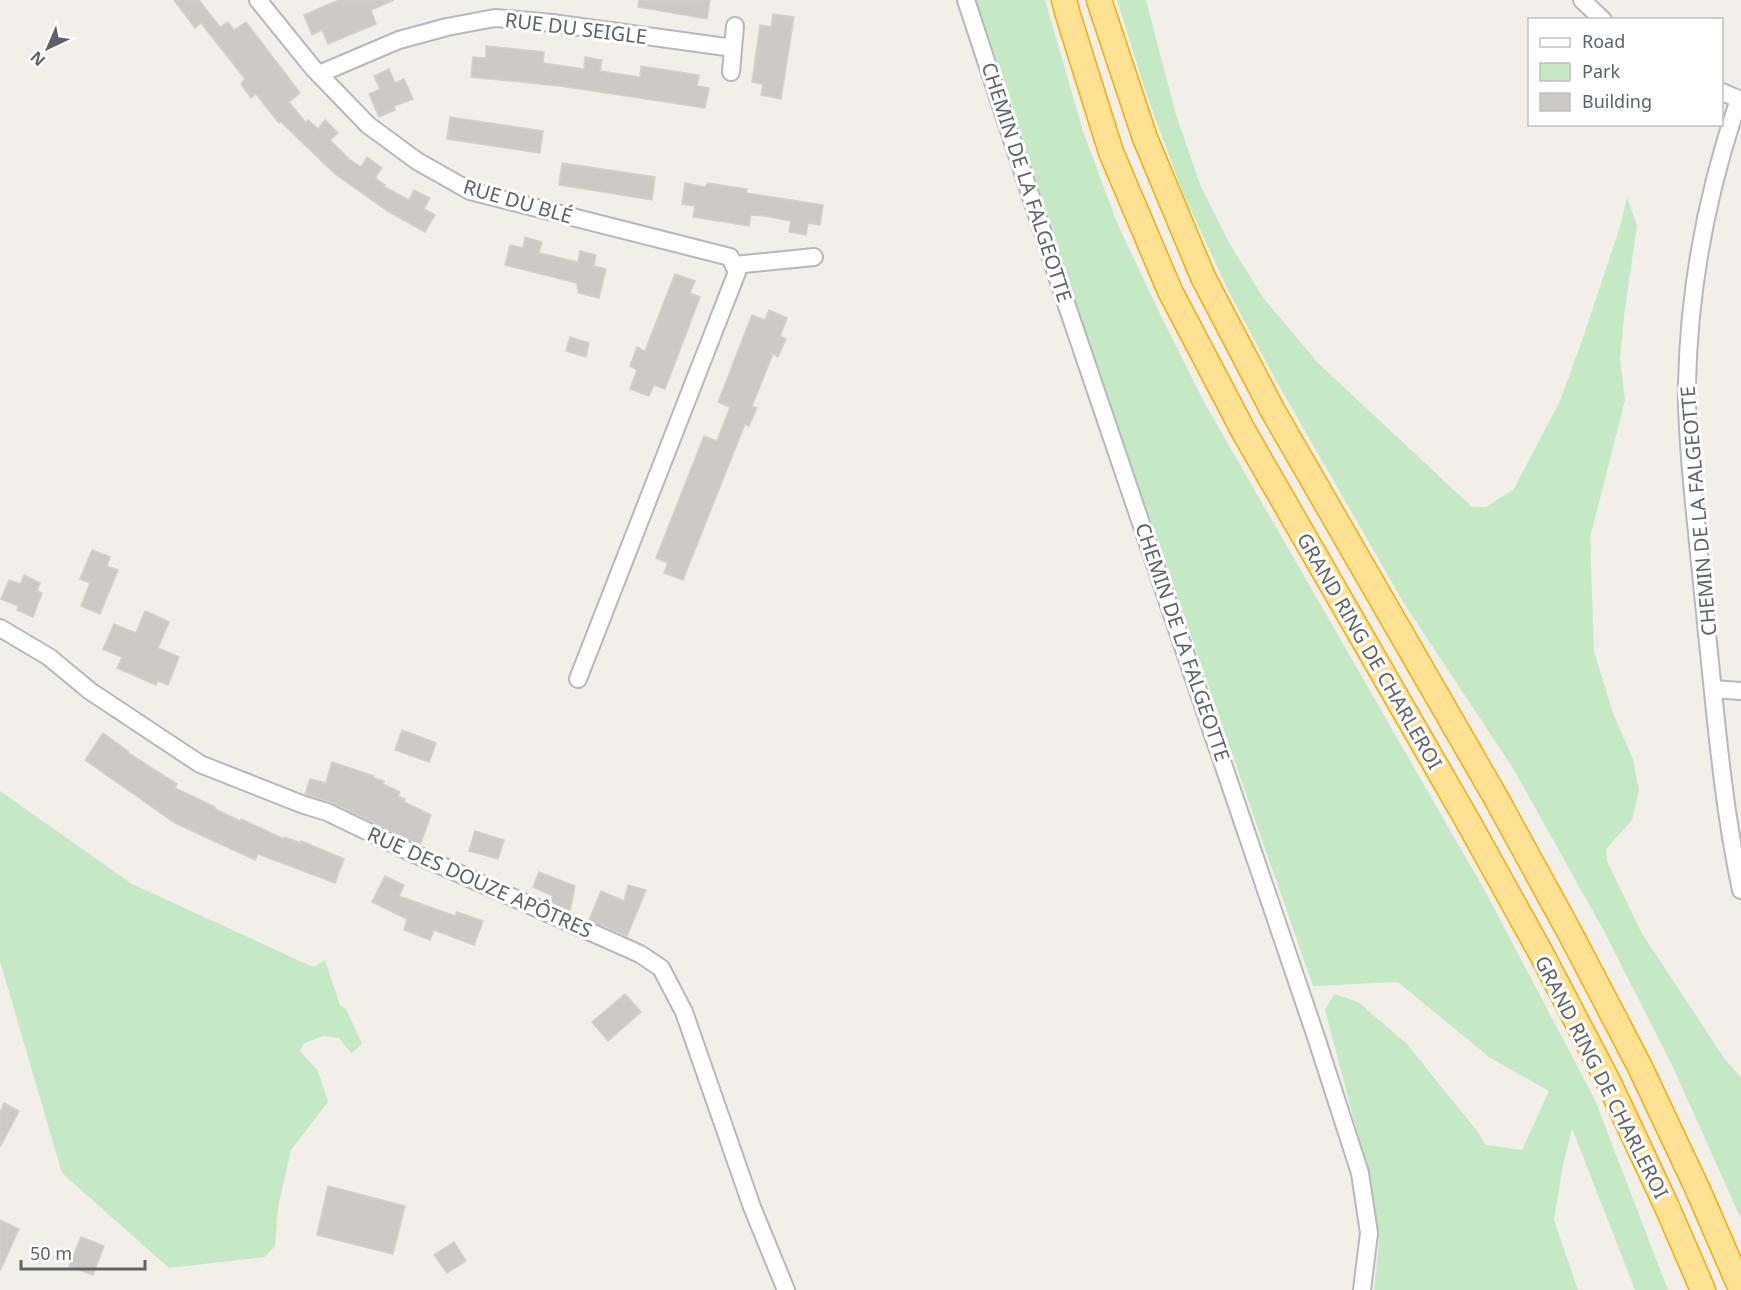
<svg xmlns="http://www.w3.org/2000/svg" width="1741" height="1290" font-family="'Noto Sans',sans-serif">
<rect width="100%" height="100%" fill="#f1efe8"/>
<g fill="#c5e8c5">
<path d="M 974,0 L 1045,0 L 1083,131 L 1117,223 L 1161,316 L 1204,402 L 1485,891 L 1595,1100 L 1668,1290 L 1635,1290 L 1572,1128 L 1562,1170 L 1554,1220 L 1578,1290 L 1374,1290 L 1379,1240 L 1365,1162 L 1325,1010 L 1334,994 L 1358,1002 L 1406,1043 L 1477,1131 L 1486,1145 L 1522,1150 L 1549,1091 L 1489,1057 L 1398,982 L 1313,986 L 1089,343 L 1002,74 Z"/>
<path d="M 1117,0 L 1146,0 L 1176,115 L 1201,187 L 1228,241 L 1264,299 L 1318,363 L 1472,507 L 1486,507 L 1514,489 L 1560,401 L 1583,338 L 1620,227 L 1627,198 L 1637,225 L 1624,316 L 1620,360 L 1625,400 L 1590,538 L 1594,652 L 1614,716 L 1633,759 L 1639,790 L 1632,820 L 1606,849 L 1607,861 L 1641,932 L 1724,1058 L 1741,1078 L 1741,1219 L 1672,1065 L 1604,931 L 1513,768 L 1405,605 L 1274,377 L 1229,292 L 1183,193 L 1146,93 Z"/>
<path d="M 0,791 L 132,884 L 313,967 L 312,968 L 325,960 L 340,1005 L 346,1009 L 362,1044 L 351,1053 L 339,1038 L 324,1036 L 304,1043 L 300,1051 L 318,1071 L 328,1102 L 291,1150 L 278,1207 L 275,1246 L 265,1257 L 169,1268 L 62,1173 L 0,961 Z"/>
</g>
<g fill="#cccac5" stroke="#d6d1c6" stroke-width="1.5">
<path d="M 174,0 L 199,0 L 220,27 L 228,22 L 234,30 L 246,22 L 300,93 L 289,102 L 306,123 L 308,120 L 318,129 L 325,120 L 338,133 L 330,140 L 349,159 L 361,167 L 367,157 L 382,168 L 375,178 L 385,185 L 383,186 L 409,200 L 414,190 L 430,198 L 424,209 L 435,215 L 425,232 L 389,212 L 335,174 L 281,122 L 279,123 L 256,94 L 251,98 L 241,84 L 245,79 L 201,23 L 195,28 Z"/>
<path d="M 339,0 L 394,0 L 371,10 L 376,24 L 328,44 L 322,30 L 312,35 L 304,15 Z"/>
<path d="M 639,0 L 710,0 L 707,19 L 638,7 Z"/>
<path d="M 773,14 L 794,17 L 781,99 L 761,95 L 763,84 L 752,82 L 760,25 L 771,27 Z"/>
<path d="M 486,46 L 544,52 L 543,63 L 584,69 L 585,57 L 602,60 L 600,71 L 640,77 L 641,66 L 699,75 L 697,86 L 709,88 L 705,108 L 560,86 L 471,77 L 473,57 L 486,58 Z"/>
<path d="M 389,69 L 395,83 L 404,79 L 413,99 L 394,106 L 395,110 L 379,117 L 369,94 L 380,89 L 374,76 Z"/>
<path d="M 450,117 L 543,131 L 540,153 L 447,139 Z"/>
<path d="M 562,163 L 655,177 L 652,200 L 559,185 Z"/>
<path d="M 685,183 L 705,187 L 708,183 L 747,189 L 746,193 L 823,205 L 820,225 L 808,223 L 806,235 L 789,232 L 791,221 L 764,216 L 751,215 L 749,226 L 693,217 L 695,206 L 682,204 Z"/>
<path d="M 525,237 L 542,242 L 539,253 L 578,262 L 580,251 L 596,255 L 594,266 L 606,269 L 599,298 L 578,293 L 577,283 L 505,265 L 510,245 L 523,248 Z"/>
<path d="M 675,274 L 695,281 L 690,293 L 700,297 L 665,389 L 654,385 L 649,396 L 630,389 L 637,370 L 630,366 L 637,347 L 645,351 Z"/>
<path d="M 769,310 L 787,318 L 780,336 L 786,339 L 778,357 L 773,354 L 752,406 L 757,408 L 749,426 L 745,424 L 683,580 L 664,573 L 668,563 L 656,558 L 704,436 L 717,441 L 730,407 L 718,402 L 752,315 L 765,320 Z"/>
<path d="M 570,337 L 589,343 L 586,357 L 566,351 Z"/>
<path d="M 92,550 L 110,557 L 107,566 L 118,570 L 100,614 L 81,606 L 90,583 L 80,579 Z"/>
<path d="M 24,575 L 40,583 L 37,591 L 42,593 L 33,617 L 17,610 L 18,606 L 1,599 L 9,580 L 20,584 Z"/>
<path d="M 145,611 L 169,622 L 158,648 L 179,657 L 168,685 L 158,681 L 156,685 L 117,668 L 122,657 L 103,649 L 114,624 L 136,633 Z"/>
<path d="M 402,730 L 436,743 L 429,762 L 395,750 Z"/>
<path d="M 103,733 L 128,751 L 127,752 L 177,784 L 175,788 L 215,807 L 215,809 L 240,821 L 241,819 L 284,839 L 285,837 L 301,843 L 301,841 L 344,859 L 335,883 L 258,854 L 255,860 L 175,823 L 85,760 Z"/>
<path d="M 332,762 L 374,776 L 374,778 L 384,781 L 383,784 L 400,792 L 398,796 L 405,799 L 404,802 L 431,815 L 420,845 L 331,802 L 305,794 L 310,779 L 326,783 Z"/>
<path d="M 475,831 L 504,840 L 498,859 L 469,851 Z"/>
<path d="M 539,872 L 575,886 L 570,911 L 550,902 L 553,896 L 533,887 Z"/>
<path d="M 385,876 L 404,885 L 399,896 L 455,916 L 457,912 L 483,921 L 474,945 L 434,930 L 430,940 L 404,930 L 407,919 L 372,902 Z"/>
<path d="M 628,885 L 646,890 L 627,936 L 589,920 L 601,891 L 624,901 Z"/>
<path d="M 625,994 L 641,1012 L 608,1041 L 592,1022 Z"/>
<path d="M 4,1103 L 19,1111 L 0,1147 L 0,1112 Z"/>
<path d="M 328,1186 L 405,1206 L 393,1254 L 317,1235 Z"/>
<path d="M 0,1220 L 19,1229 L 0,1271 Z"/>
<path d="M 81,1237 L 104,1246 L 93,1275 L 69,1266 Z"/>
<path d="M 454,1242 L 466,1261 L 447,1273 L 434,1255 Z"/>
</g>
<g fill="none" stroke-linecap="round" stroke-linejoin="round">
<g stroke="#b5b8bc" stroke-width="20">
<g id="minor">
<path d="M 258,0 L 313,68 L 368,125 L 417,161 L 470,191 L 730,257 L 737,272 L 578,679"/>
<path d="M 966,0 L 1066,303 L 1315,1034 L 1360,1173 L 1369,1233 L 1362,1290"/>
<path d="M 1582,0 L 1603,20"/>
<path d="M 731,72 L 735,26"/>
<path d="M 319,74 L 399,40 L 447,27 L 495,18 L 552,23 L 733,48"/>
<path d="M 1722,92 L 1741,100"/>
<path d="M 1739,99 C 1707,192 1689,286 1687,384 C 1686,420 1690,457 1693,493 C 1698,540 1702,587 1707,633 C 1716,719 1723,806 1741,890"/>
<path d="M 734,265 L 814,257"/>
<path d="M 0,628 L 49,657 L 90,691 L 200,764 L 304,805 L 327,812 L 406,850 L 640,954 L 661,968 L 684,1012 L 752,1207 L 786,1290"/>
<path d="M 1713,689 L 1741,691"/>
</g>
</g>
<g stroke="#f9ab00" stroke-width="27">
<g id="highway">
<path d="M 1064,0 L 1068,15 L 1111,152 L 1170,291 L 1244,432 L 1466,818 L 1541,953 L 1609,1083 L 1667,1207 L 1703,1290"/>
<path d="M 1099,0 L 1145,138 L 1203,277 L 1273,411 L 1496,798 L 1570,933 L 1639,1065 L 1698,1190 L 1741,1289"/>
</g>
</g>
<use href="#minor" stroke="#fff" stroke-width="16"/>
<use href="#highway" stroke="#fde293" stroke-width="24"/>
</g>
<g text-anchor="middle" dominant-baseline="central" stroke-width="6" stroke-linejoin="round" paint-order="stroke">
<g font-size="20" fill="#5f6368" stroke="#fff">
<text transform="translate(576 28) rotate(7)">RUE DU SEIGLE</text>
<text transform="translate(1027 182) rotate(72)">CHEMIN DE LA FALGEOTTE</text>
<text transform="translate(518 201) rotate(16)">RUE DU BLÉ</text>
<text transform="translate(1698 511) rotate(-95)">CHEMIN DE LA FALGEOTTE</text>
<text transform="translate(1183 642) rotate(71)">CHEMIN DE LA FALGEOTTE</text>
<text transform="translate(1370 651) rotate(60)">GRAND RING DE CHARLEROI</text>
<text transform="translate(480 882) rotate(24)">RUE DES DOUZE APÔTRES</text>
<text transform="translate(1602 1077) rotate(63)">GRAND RING DE CHARLEROI</text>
</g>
</g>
<rect x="1528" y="18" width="195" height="108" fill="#ffffff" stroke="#bfc1c3" stroke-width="1.5"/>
<rect x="1540" y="38" width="30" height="9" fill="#ffffff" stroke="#bfc1c3" stroke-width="1.5"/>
<text x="1582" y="48" font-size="18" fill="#5f6368">Road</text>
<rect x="1540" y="63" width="30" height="18" fill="#c5e8c5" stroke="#bfc1c3" stroke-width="1.5"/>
<text x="1582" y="78" font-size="18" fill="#5f6368">Park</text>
<rect x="1540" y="93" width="30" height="18" fill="#cccac5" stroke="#bfc1c3" stroke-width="1.5"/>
<text x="1582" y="108" font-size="18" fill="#5f6368">Building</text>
<g transform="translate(48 48) rotate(224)" stroke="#ffffff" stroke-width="4.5" paint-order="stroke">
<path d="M0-4.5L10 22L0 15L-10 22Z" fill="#5f6368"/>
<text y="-9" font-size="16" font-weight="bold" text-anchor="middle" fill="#5f6368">N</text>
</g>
<path d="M21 1260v9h124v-9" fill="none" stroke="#5f6368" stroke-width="3"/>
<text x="30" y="1260" font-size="18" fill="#5f6368" stroke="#ffffff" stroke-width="4.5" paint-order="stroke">50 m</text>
</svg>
